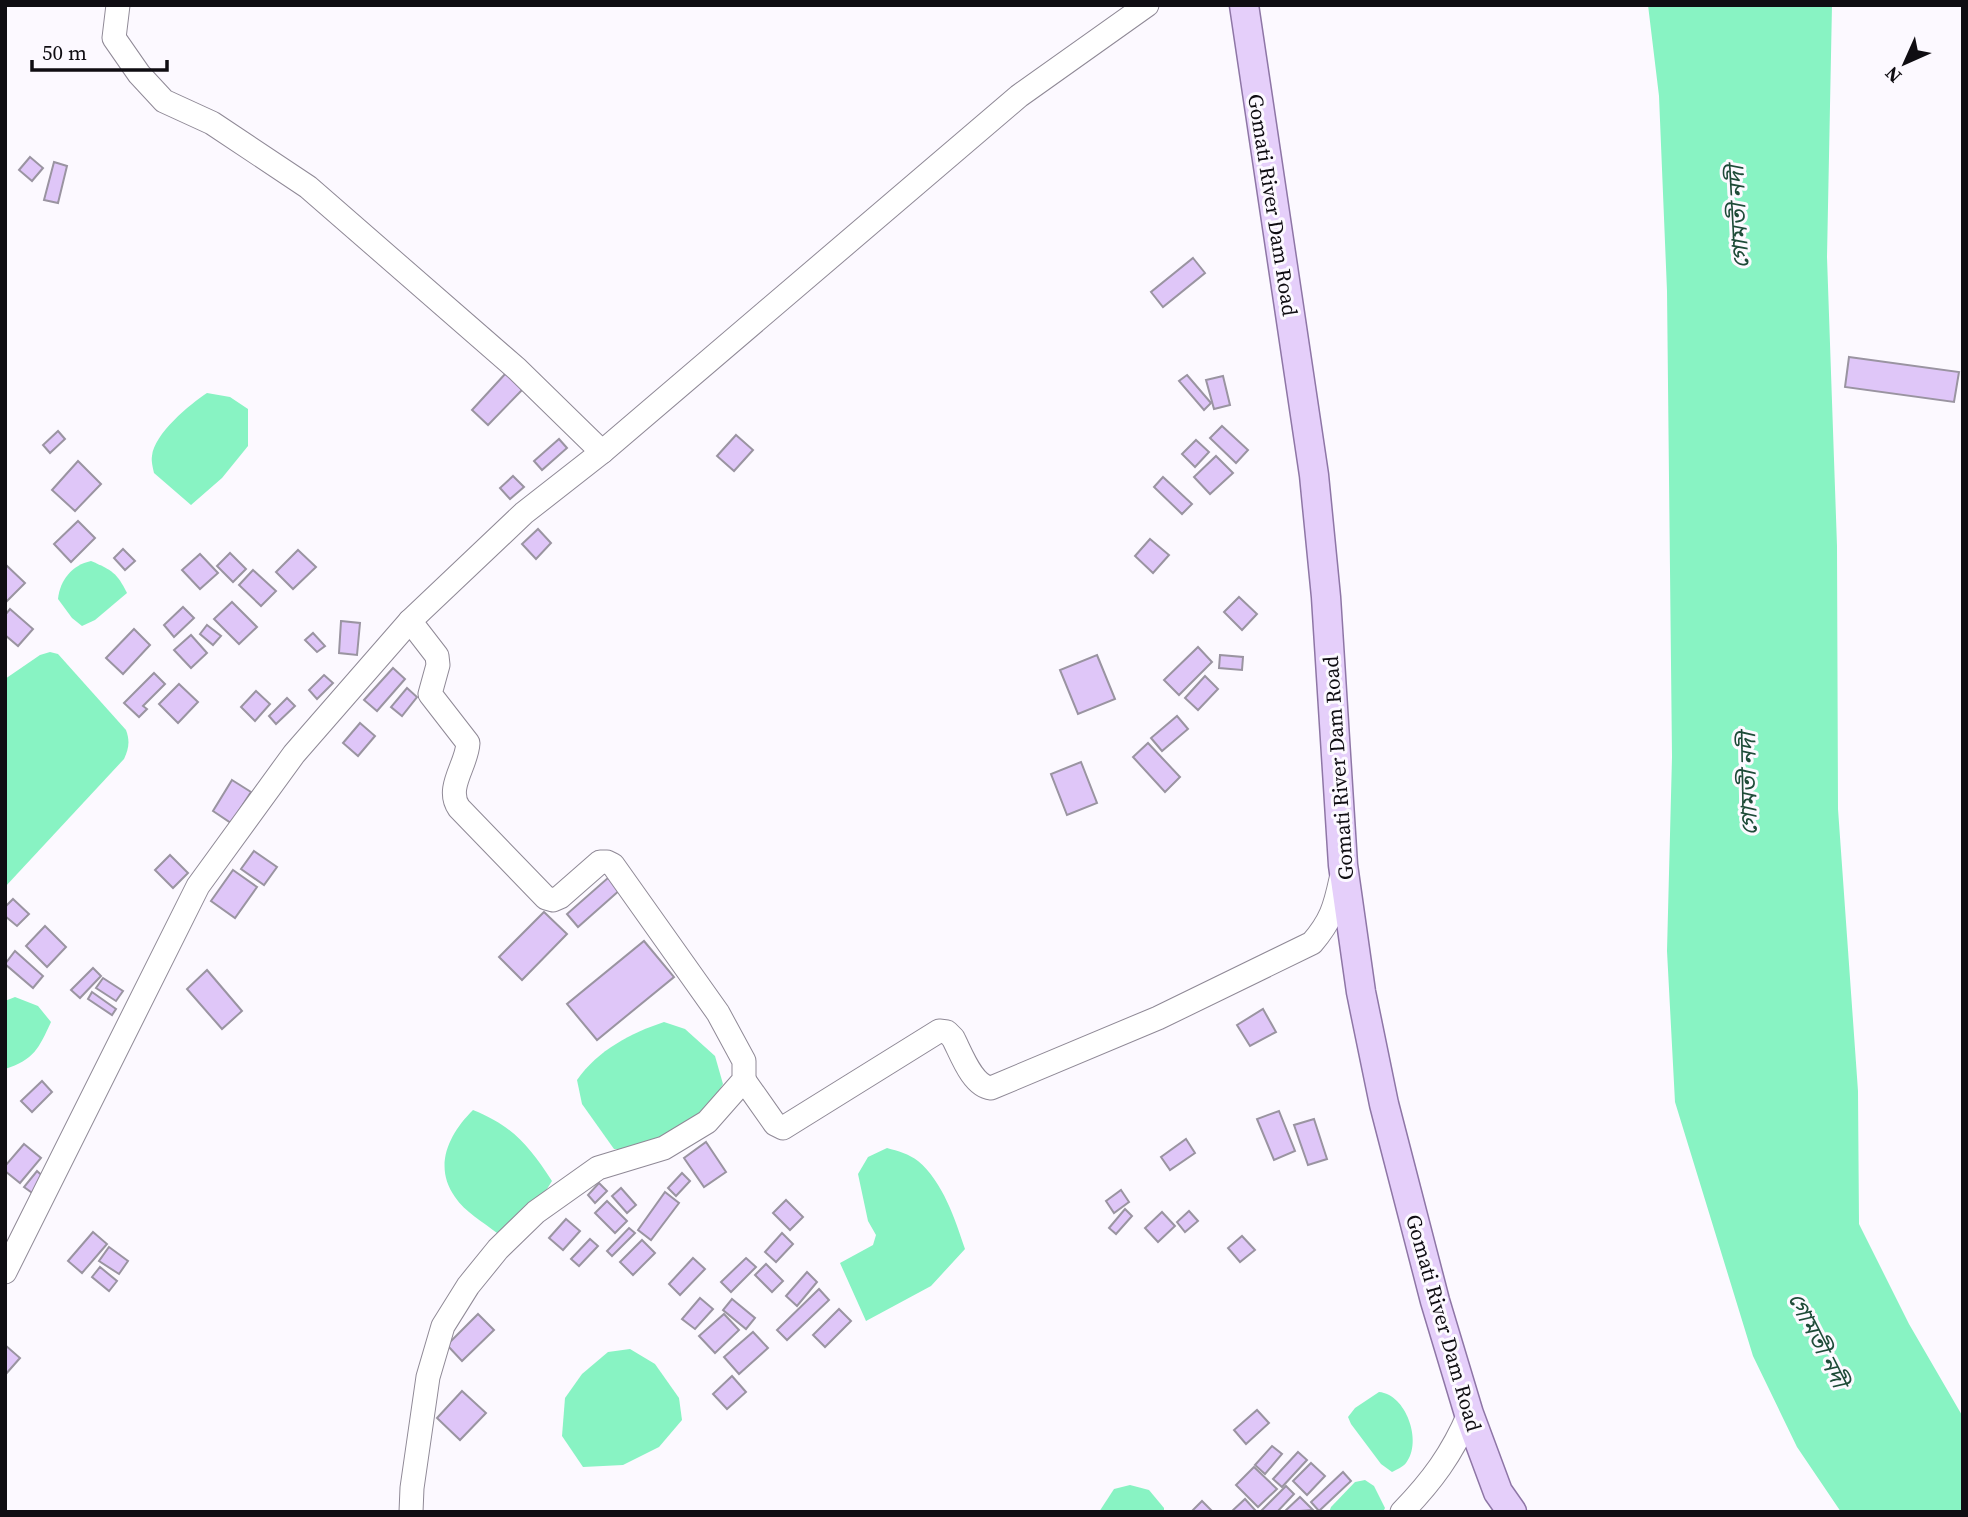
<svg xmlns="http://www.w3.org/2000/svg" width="1968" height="1517" font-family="'Source Serif 4','Noto Sans Bengali',serif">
<rect width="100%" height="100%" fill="#fcf9ff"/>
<g fill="#88f3c3">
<path d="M 1648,5 L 1832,5 L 1827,257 L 1837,546 L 1838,809 L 1858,1091 L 1859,1224 L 1909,1324 L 1963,1417 L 1963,1512 L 1841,1512 L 1797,1447 L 1753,1356 L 1675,1102 L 1667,951 L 1672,757 L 1667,291 L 1659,96 Z"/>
<path d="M 207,393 L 230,397 L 248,409 L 248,446 L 222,478 L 191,505 L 154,473 C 153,468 151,461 152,456 C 154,434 190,404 207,393 Z"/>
<path d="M 91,561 C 112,570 117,573 127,593 L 95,620 L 82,626 L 72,618 L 58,599 C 60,580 72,565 91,561 Z"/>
<path d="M 50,652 L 58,654 L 126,730 C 130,741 129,748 124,759 L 5,887 L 5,679 L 40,655 Z"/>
<path d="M 15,997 L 38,1006 L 51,1022 C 39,1048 34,1060 5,1069 L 5,1001 Z"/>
<path d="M 664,1022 L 685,1029 L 715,1056 L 723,1084 L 707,1111 L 652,1149 L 614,1149 L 582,1104 L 577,1080 C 598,1050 631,1033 664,1022 Z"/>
<path d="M 473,1110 C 513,1126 529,1146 552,1181 L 540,1200 L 497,1233 C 483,1222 465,1212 455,1197 C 433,1166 449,1134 473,1110 Z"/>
<path d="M 887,1148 C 898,1151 909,1154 918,1161 C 943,1182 955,1219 965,1249 L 931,1286 L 866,1321 L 840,1263 L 873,1245 L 876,1235 L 868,1221 L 858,1174 L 868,1157 Z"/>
<path d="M 630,1349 L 655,1364 L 679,1398 L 682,1420 L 659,1447 L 623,1465 L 583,1467 L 562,1436 L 565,1398 L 582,1374 L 608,1352 Z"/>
<path d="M 1379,1392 C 1406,1394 1423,1442 1406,1463 C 1403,1467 1396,1470 1392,1472 L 1381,1464 L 1351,1424 L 1348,1417 L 1355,1408 Z"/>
<path d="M 1365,1480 L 1374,1486 L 1385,1508 L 1383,1512 L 1329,1512 L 1331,1507 L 1355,1482 Z"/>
<path d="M 1130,1485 L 1149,1490 L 1164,1508 L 1164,1512 L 1099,1512 L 1114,1489 Z"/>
</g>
<g fill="#dfc6f8" stroke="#9a94a1" stroke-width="2">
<path d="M 30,157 L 43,168 L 32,181 L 19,170 Z"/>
<path d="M 54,162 L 67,166 L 58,203 L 44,200 Z"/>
<path d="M 1193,258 L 1205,273 L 1163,307 L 1151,292 Z"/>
<path d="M 1849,357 L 1959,372 L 1954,402 L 1845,387 Z"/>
<path d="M 506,373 L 523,389 L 488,425 L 472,410 Z"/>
<path d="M 1187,375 L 1211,403 L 1204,410 L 1179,381 Z"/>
<path d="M 1223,376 L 1230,405 L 1214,409 L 1206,380 Z"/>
<path d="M 1222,426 L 1248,450 L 1236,463 L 1210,438 Z"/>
<path d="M 58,431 L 65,439 L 50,453 L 43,445 Z"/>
<path d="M 736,435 L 753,450 L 734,471 L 717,456 Z"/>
<path d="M 559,439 L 567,448 L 542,470 L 534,461 Z"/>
<path d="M 1196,440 L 1209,452 L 1195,467 L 1182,454 Z"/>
<path d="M 1216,456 L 1233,473 L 1210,494 L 1194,477 Z"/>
<path d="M 78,461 L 101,484 L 75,511 L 52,490 Z"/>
<path d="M 513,476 L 524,487 L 510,499 L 500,488 Z"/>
<path d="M 1163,477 L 1192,504 L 1182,514 L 1154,487 Z"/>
<path d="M 78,521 L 95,538 L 71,562 L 54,544 Z"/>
<path d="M 538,529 L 551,543 L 536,559 L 522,544 Z"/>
<path d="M 1150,539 L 1169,555 L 1153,573 L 1135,556 Z"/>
<path d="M 123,549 L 135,561 L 125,570 L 114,558 Z"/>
<path d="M 298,550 L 316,567 L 293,589 L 276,572 Z"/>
<path d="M 230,553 L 246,569 L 233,582 L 217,566 Z"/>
<path d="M 200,554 L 218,573 L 200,589 L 182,570 Z"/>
<path d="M 5,564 L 25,583 L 6,602 L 5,601 Z"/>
<path d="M 253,570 L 276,591 L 261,606 L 239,585 Z"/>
<path d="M 1239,597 L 1257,614 L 1242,630 L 1224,612 Z"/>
<path d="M 232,602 L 257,627 L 239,644 L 214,619 Z"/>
<path d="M 183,607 L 194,618 L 174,637 L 164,625 Z"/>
<path d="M 10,609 L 33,629 L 18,646 L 5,635 L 5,615 Z"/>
<path d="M 341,621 L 360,623 L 357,655 L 339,653 Z"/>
<path d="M 207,625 L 221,636 L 213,645 L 200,634 Z"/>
<path d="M 134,629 L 150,645 L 123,674 L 106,658 Z"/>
<path d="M 313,633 L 325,646 L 317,652 L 305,640 Z"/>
<path d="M 191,635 L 207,653 L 191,668 L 174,650 Z"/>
<path d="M 1198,647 L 1212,662 L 1179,695 L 1164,680 Z"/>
<path d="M 1097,655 L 1115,699 L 1078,714 L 1060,670 Z"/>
<path d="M 1220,655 L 1243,657 L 1242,670 L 1219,668 Z"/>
<path d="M 393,668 L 405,679 L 377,711 L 364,700 Z"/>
<path d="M 154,673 L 165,684 L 143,706 L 147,709 L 139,717 L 124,703 Z"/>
<path d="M 324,675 L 333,683 L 317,699 L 309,690 Z"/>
<path d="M 1205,676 L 1218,689 L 1198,710 L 1185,698 Z"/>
<path d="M 179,684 L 198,702 L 178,723 L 159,704 Z"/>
<path d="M 407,688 L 417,697 L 402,716 L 391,707 Z"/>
<path d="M 256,691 L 270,704 L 255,721 L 241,707 Z"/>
<path d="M 287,698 L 295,706 L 276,724 L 269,716 Z"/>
<path d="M 1177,716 L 1188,729 L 1162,751 L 1151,738 Z"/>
<path d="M 360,723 L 375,736 L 358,756 L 343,743 Z"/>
<path d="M 1148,743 L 1180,777 L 1165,792 L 1133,757 Z"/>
<path d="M 1081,762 L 1097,803 L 1067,815 L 1051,774 Z"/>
<path d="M 232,780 L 251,792 L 231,823 L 213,811 Z"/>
<path d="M 254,851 L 277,867 L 264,885 L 241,869 Z"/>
<path d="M 170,855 L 188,873 L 173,888 L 155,870 Z"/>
<path d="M 233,870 L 257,887 L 235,918 L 211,901 Z"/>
<path d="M 609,877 L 621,889 L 578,927 L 567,914 Z"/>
<path d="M 13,899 L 29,914 L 17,926 L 5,916 L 5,907 Z"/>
<path d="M 544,912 L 567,934 L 522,980 L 499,957 Z"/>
<path d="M 45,926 L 66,947 L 47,967 L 26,946 Z"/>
<path d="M 644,941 L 674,977 L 597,1040 L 567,1004 Z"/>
<path d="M 15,951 L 43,976 L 33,988 L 5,964 Z"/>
<path d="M 93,968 L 101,976 L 80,998 L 71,990 Z"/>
<path d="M 207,970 L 242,1011 L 222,1029 L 187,989 Z"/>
<path d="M 103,978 L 123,991 L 116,1001 L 96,988 Z"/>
<path d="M 92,992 L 116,1009 L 112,1015 L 88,999 Z"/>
<path d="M 1263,1009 L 1276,1032 L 1250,1046 L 1237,1025 Z"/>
<path d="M 42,1081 L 52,1092 L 32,1112 L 21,1101 Z"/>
<path d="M 1279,1111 L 1295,1151 L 1274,1160 L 1257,1119 Z"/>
<path d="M 1314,1119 L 1327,1159 L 1308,1165 L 1294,1125 Z"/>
<path d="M 1186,1139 L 1195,1153 L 1170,1170 L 1161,1157 Z"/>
<path d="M 706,1142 L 726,1172 L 704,1187 L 684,1158 Z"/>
<path d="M 24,1144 L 41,1158 L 20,1183 L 5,1171 L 5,1166 Z"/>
<path d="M 37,1171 L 47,1180 L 35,1195 L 24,1187 Z"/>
<path d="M 682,1173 L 690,1181 L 676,1196 L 668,1188 Z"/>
<path d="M 599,1183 L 607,1191 L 595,1203 L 588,1195 Z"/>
<path d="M 621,1188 L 636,1205 L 627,1213 L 612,1196 Z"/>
<path d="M 1121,1190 L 1129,1202 L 1114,1213 L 1106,1201 Z"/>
<path d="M 665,1192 L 679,1203 L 651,1240 L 638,1230 Z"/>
<path d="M 786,1200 L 803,1217 L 790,1230 L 773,1213 Z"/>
<path d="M 607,1201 L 627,1221 L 615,1233 L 595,1213 Z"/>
<path d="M 1125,1209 L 1132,1216 L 1116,1234 L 1109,1228 Z"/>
<path d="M 1189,1211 L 1198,1221 L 1185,1232 L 1177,1222 Z"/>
<path d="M 1162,1212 L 1175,1226 L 1158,1242 L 1145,1228 Z"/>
<path d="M 566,1219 L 580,1231 L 563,1250 L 549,1238 Z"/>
<path d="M 629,1228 L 635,1233 L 612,1256 L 607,1251 Z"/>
<path d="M 93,1232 L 107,1244 L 82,1273 L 68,1261 Z"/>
<path d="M 782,1233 L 793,1244 L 776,1262 L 765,1252 Z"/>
<path d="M 1242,1236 L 1255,1250 L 1240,1262 L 1228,1248 Z"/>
<path d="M 590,1239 L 598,1246 L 579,1266 L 571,1259 Z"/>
<path d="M 642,1240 L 655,1253 L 633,1275 L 620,1262 Z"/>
<path d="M 109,1247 L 128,1261 L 119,1274 L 99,1261 Z"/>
<path d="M 693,1258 L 705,1269 L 680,1295 L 669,1284 Z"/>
<path d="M 746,1258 L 756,1267 L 731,1292 L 721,1282 Z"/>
<path d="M 766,1264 L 783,1281 L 772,1292 L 755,1275 Z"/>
<path d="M 100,1267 L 117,1281 L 109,1291 L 92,1277 Z"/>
<path d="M 807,1272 L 817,1282 L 797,1306 L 786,1296 Z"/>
<path d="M 819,1289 L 829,1300 L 787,1340 L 777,1330 Z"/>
<path d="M 700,1298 L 713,1309 L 695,1329 L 682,1319 Z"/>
<path d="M 732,1299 L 755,1318 L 746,1329 L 723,1310 Z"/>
<path d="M 839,1309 L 851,1321 L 825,1347 L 813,1335 Z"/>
<path d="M 478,1314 L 494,1330 L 462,1361 L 447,1345 Z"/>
<path d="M 724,1314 L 739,1330 L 715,1353 L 699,1336 Z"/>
<path d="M 753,1332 L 768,1348 L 739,1374 L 724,1357 Z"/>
<path d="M 5,1345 L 20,1358 L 5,1375 Z"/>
<path d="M 732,1376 L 746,1392 L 727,1409 L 713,1394 Z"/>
<path d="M 462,1391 L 486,1413 L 460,1440 L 437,1418 Z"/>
<path d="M 1257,1410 L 1269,1423 L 1246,1444 L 1234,1430 Z"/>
<path d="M 1272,1446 L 1282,1454 L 1265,1474 L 1255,1465 Z"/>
<path d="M 1298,1452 L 1307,1460 L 1282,1487 L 1273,1479 Z"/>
<path d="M 1311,1463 L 1325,1476 L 1307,1495 L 1293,1481 Z"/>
<path d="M 1254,1467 L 1277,1489 L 1258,1507 L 1236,1485 Z"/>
<path d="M 1343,1472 L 1351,1481 L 1319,1511 L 1311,1502 Z"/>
<path d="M 1286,1486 L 1294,1494 L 1277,1512 L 1260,1512 Z"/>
<path d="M 1300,1497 L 1313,1510 L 1286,1512 L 1285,1511 Z"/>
<path d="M 1245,1499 L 1255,1510 L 1253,1512 L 1231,1512 Z"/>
<path d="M 1202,1501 L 1213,1512 L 1191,1512 Z"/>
</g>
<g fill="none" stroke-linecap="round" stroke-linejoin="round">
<g stroke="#8f8996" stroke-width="25">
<g id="minor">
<path d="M 118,5 L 114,38 L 139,74 L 164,101 L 212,123 L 308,187 L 517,369 L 602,452"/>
<path d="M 410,621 L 437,656 L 438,665 L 430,694 L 468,743 C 467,765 445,788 459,808 L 546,898 L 553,900 L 560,897 L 600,862 L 607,862 L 613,865 L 718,1013 L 744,1061 L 744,1080 L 707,1122 L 664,1148 L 598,1168 L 536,1212 L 498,1249 L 468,1286 L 443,1326 L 428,1377 L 412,1488 L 411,1512"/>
<path d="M 744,1080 L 775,1124 L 783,1128 L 939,1031 L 947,1032 L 953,1038 C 961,1053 972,1086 991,1088 L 1158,1018 L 1312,943 C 1331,921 1335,907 1341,879"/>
<path d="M 5,1272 L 198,886 L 294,754 L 410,621 L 524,513 L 602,452 L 1019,96 L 1147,5"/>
<path d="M 1402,1512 C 1432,1481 1452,1454 1469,1414"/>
</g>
</g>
<g stroke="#8e76a6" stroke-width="31">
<path id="major" d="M 1244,5 L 1314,475 L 1326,597 L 1343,865 L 1361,992 L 1384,1104 L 1435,1301 L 1469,1414 L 1498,1492 L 1512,1512"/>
</g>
<use href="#minor" stroke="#fff" stroke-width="23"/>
<use href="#major" stroke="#e5cffa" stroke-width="28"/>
</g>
<g text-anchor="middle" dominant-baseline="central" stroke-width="6" stroke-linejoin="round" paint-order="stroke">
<g font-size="21" fill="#0f0d12" stroke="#fcf9ff">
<text transform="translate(1273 205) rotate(81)">Gomati River Dam Road</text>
<text transform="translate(1338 768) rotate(-94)">Gomati River Dam Road</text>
<text transform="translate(1444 1323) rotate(74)">Gomati River Dam Road</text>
</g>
<g font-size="23" font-style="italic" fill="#1e4b38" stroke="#fcf9ff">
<text transform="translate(1738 217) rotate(-93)">গোমতী নদী</text>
<text transform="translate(1748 784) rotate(-91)">গোমতী নদী</text>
<text transform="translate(1818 1340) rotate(63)">গোমতী নদী</text>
</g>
</g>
<rect width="1968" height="1517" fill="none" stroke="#0f0d12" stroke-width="14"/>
<g transform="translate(1905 63) rotate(225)" stroke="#fcf9ff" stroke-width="5" paint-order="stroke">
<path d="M0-5L12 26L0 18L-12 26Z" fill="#0f0d12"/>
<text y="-10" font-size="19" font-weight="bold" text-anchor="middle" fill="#0f0d12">N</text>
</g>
<path d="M32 60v10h135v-10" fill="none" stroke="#0f0d12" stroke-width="3.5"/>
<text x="42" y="60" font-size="21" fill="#0f0d12" stroke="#fcf9ff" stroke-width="5" paint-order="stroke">50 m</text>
</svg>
